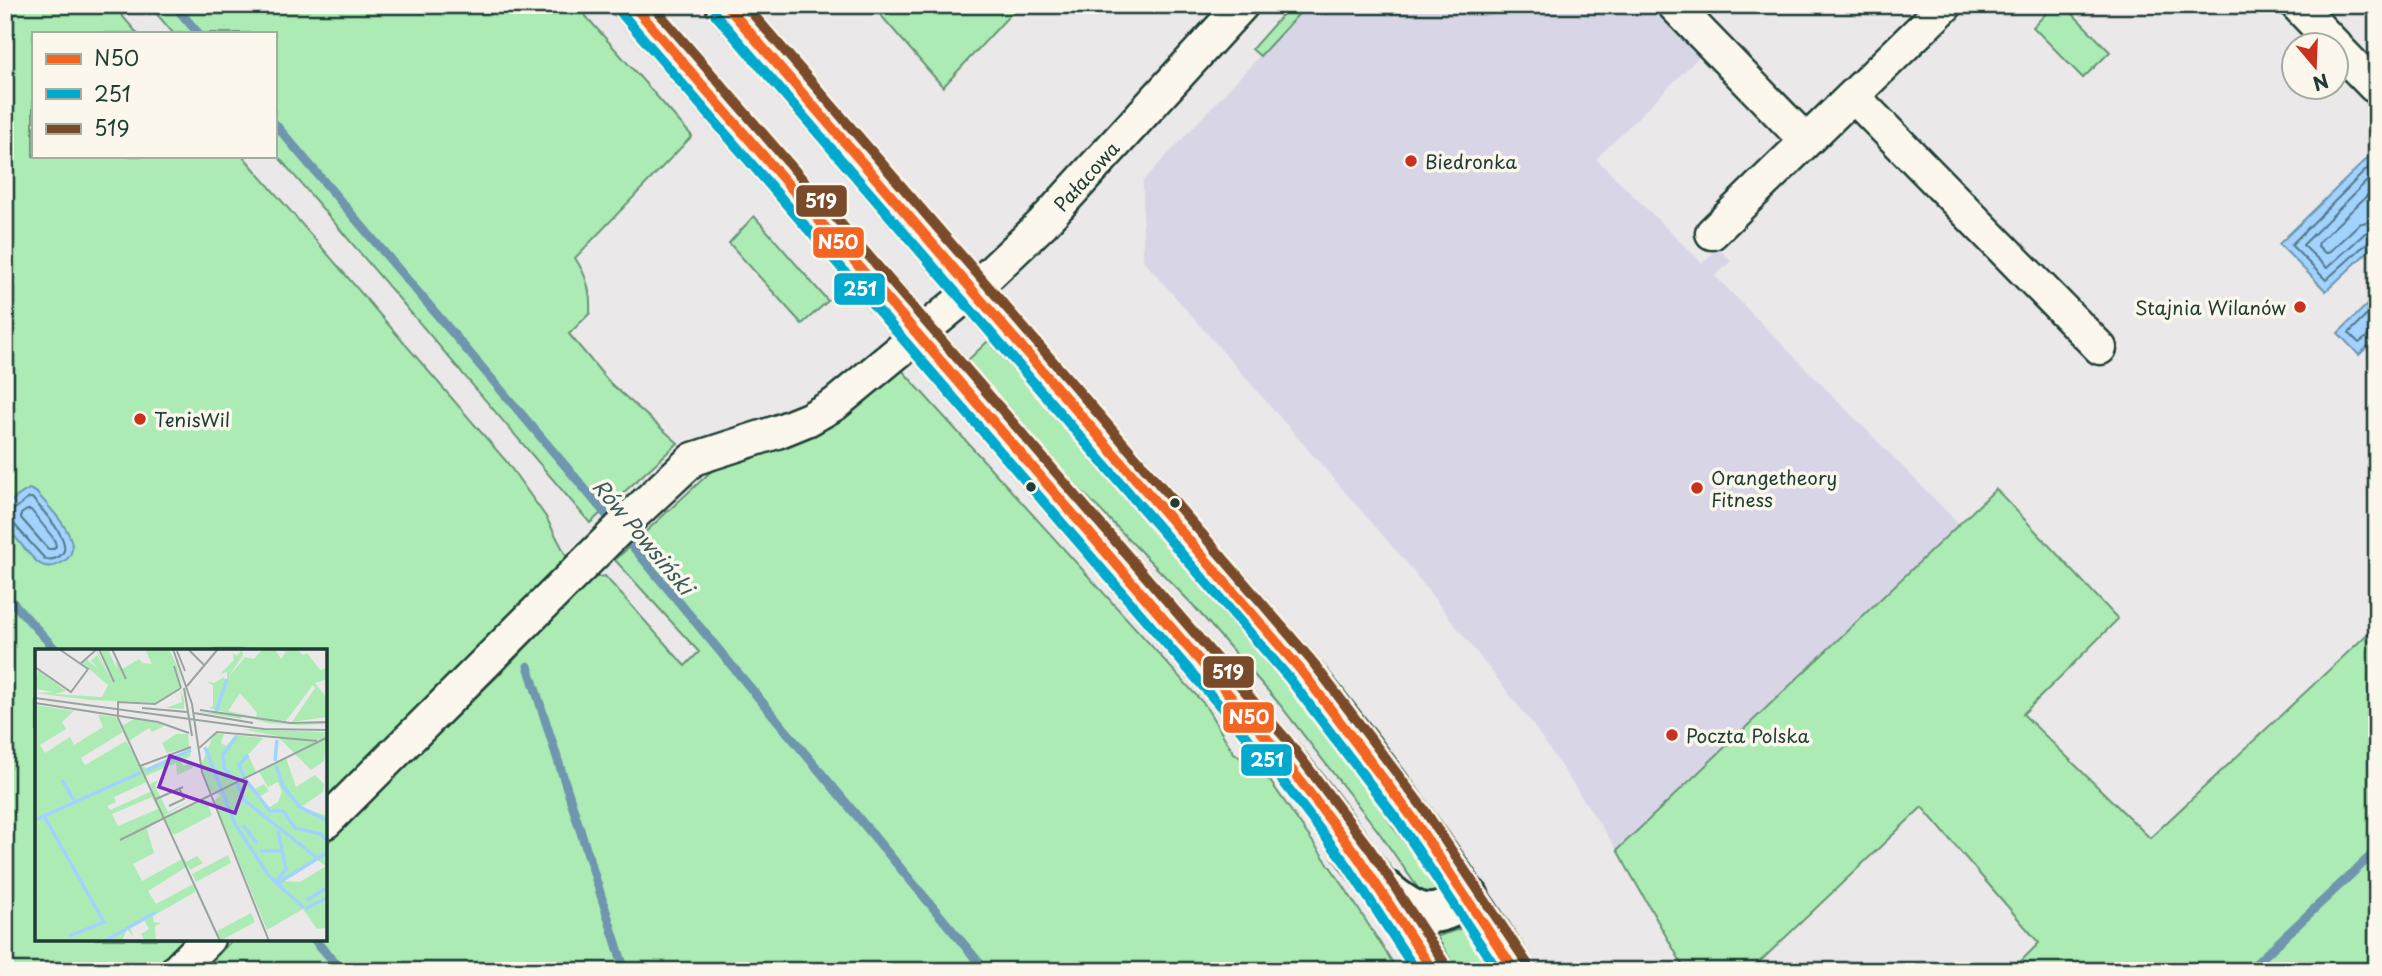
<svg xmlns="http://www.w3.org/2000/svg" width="2382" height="976" font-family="'Playpen Sans',sans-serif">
<rect width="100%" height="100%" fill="#ebe8e9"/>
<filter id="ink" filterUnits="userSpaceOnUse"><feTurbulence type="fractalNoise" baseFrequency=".0143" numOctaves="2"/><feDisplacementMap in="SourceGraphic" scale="14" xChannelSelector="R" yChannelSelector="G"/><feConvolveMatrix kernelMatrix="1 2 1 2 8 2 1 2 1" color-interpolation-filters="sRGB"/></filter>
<g filter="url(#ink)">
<path fill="#d8d6e6" d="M 1307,5 L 1655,5 L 1702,54 L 1596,159 L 1702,263 L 1718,248 L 1731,261 L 1715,276 L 1959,524 L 1617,850 L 1534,726 L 1405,561 L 1143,260 L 1143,181 Z"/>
<path fill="#acecb4" stroke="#669474" stroke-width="2" d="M 5,5 L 113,5 L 137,33 L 33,33 L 33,156 L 243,156 L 506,461 L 546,517 L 568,559 L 326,805 L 326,650 L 37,650 L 37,939 L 187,939 L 154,971 L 5,971 Z
M 149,5 L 576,5 L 692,136 L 575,258 C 587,276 591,291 590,313 L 569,334 L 610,383 L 678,443 L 590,523 L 275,153 L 275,33 L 173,33 Z
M 872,5 L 1019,5 L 943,87 Z
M 1291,5 L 1307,5 L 1260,56 L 1252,49 Z
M 2054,5 L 2064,5 L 2110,52 L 2083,78 L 2033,27 Z
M 754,216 L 828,301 L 802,324 L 729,243 Z
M 988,341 L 1169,541 L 1336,739 L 1441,890 L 1436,895 L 1429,895 L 1418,888 L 1378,831 L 1277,701 L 1192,604 L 1063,472 L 967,361 Z
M 900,368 L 1205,705 L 1233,752 L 1270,781 L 1343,885 L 1398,971 L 203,971 L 233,939 L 326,939 L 326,844 L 511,663 L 592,578 L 605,576 L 685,666 L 699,652 L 615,560 L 731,453 Z
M 1996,489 L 2118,619 L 2023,714 L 2150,838 L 2377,625 L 2377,971 L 2011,971 L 2039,943 L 1922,807 L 1750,971 L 1686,971 L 1617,850 Z
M 1471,925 L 1496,971 L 1451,971 L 1433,938 Z"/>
<path fill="#a2d2ff" stroke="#6e96ae" stroke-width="2" d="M 2377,149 L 2377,243 L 2326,291 L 2279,244 Z
M 2377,295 L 2377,337 L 2359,355 L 2338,333 Z
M 29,489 L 36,492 C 49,507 92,548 61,563 C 55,567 46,568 40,564 C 34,561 7,528 5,522 C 4,519 4,515 5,511 C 8,501 20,495 29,489 Z"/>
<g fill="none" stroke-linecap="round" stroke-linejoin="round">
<path stroke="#537985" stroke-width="2" d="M 2377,159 L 2291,245 L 2326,280 L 2369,241 L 2377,239
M 2377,171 L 2303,245 L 2327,268 L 2365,233 L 2377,230
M 2377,186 L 2319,242 L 2318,246 L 2325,253 L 2328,253 L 2359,224 L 2377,219
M 2377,305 L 2349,333 L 2359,343 L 2371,334 L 2377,333
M 27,510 L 31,510 L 54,539 L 56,546 L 54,549 L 48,549 L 21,518 L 21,514 Z
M 5,512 L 12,511 L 29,498 L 32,498 C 41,509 75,543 61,555 C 56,560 51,560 45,559 L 13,523 L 5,521"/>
<path stroke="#6e96ae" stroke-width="9" d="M 174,5 L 198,33
M 275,124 L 574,476 L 986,971
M 5,594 L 56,650
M 528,666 L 625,971
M 314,939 L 342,971
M 2248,971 L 2377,850"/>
<g stroke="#1f3d34" stroke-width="37">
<path id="minor" d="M 1674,5 L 1806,141
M 2297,5 L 2336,46
M 2336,47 L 2374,86
M 1853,96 L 2100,348
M 1712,233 L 1946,5
M 326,822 L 632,516 L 693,459 L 777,432 L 809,419 L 835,404 L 973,290 L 1042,224 L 1242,5
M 176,971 L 208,939"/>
</g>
<g stroke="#1f3d34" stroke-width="44">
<path id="secondary" d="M 633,5 L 1276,749 C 1333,820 1386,893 1433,971
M 726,5 L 1300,669 C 1379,767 1448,864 1515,971
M 1384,889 C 1417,917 1432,922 1469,897"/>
</g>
<use href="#minor" stroke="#fbf7ec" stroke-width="32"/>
<use href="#secondary" stroke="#fbf7ec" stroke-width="38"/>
<g stroke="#fbf7ec" stroke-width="16">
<path id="bus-1" d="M 633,5 L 1276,749 L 1358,857 L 1433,971
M 726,5 L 1300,669 L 1412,817 L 1515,971"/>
</g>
<g stroke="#fbf7ec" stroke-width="16">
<path id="bus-2" d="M 622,14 L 1265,758 L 1347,865 L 1416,971
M 715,14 L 1289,678 L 1401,825 L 1498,971"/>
</g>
<g stroke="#fbf7ec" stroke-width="16">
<path id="bus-3" d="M 652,5 L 1287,740 L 1370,849 L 1445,964
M 745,5 L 1311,660 L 1423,808 L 1527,963"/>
</g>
<use href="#bus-1" stroke="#f26522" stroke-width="10"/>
<use href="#bus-2" stroke="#00a9ce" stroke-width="10"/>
<use href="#bus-3" stroke="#7a4b2a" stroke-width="10"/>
</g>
</g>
<g fill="#c8321e" stroke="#fbf7ec" stroke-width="2.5">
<circle cx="1411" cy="161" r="7"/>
<circle cx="2300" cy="307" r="7"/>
<circle cx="140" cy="419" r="7"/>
<circle cx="1697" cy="488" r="7"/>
<circle cx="1672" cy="735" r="7"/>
</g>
<g fill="#1f3d34" stroke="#fbf7ec" stroke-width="2.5">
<circle cx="1031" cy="487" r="6"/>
<circle cx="1175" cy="503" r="6"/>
</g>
<g text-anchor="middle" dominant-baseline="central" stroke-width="7" stroke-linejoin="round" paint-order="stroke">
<g font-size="19" fill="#1f3d34" stroke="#fbf7ec" text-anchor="start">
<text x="1425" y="161">Biedronka</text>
<text x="2286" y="307" text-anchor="end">Stajnia Wilanów</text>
<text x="154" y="419">TenisWil</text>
<text x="1711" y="477">Orangetheory<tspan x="1711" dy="22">Fitness</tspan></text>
<text x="1686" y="735">Poczta Polska</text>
</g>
<g font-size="19" fill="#1f3d34" stroke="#fbf7ec">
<text transform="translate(1086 176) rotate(-48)">Pałacowa</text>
</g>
<g font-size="21" font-style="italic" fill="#395b5d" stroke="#fbf7ec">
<text transform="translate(644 536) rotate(50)">Rów Powsiński</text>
</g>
</g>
<g transform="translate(35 649)">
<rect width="292" height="292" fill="#ebe8e9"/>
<path d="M 66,0 L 77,0 L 74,3 L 82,20 L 81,13 L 87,20 L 104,10 L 108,14 L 117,15 L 110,0 L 134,0 L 142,17 L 146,31 L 149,47 L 149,59 L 148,60 L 131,59 L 147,53 L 145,41 L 149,51 L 147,35 L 138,14 L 146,39 L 121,54 L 55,51 L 0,44 L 19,43 L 0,40 L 3,21 L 31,42 L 20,45 L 67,48 L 73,36 L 47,14 L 53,9 L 53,12 L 64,20 L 56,12 L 62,6 L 74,27 L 61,2 L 62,1 L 78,34 ZM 207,0 L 208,6 L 193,29 L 210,8 L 219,10 L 228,0 L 240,0 L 246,10 L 251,3 L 243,0 L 262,0 L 268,6 L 272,4 L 285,21 L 292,19 L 292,30 L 280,34 L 292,49 L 292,68 L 257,73 L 280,39 L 278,36 L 251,72 L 243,71 L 261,75 L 292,72 L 292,75 L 264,76 L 233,74 L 204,66 L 203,66 L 206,68 L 207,70 L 163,63 L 196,65 L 174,59 L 178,57 L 178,37 L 172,32 L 179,34 L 189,28 L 192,39 L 192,23 L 185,25 L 199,11 L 198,4 L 202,7 ZM 205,44 L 222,64 L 221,68 L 193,62 ZM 0,56 L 39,62 L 27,73 L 31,80 L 5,96 L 10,104 L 35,88 L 39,96 L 68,78 L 63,66 L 81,68 L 88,83 L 46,109 L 50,116 L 91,92 L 106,117 L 112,119 L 155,100 L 156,107 L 146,112 L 148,117 L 157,113 L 158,119 L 142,126 L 141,114 L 111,127 L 112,133 L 79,148 L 81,153 L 72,157 L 75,161 L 117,142 L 115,135 L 123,131 L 120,137 L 133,163 L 161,148 L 129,167 L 171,151 L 177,166 L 139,186 L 127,170 L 112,180 L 119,204 L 98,215 L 107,232 L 149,209 L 151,213 L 162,207 L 168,214 L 155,221 L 153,217 L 113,242 L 121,255 L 160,234 L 160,243 L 118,267 L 119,273 L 126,274 L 120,277 L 121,292 L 110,292 L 106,285 L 114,280 L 109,271 L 95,279 L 99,288 L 92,280 L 87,292 L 0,292 ZM 117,148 L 123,160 L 83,177 L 77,165 ZM 99,70 L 124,74 L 129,77 L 117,83 L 114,79 L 94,92 L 87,77 ZM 207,80 L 292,83 L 289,112 L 276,121 L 242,87 ZM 141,85 L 153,85 L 154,98 L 132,104 L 127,94 ZM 179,85 L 189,85 L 186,94 L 191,97 L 200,86 L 228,89 L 213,106 L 221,122 L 210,129 L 218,141 L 229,135 L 234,142 L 224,148 L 233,159 L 243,153 L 247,143 L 243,133 L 233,138 L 224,123 L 251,109 L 261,138 L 280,126 L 289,135 L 288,143 L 266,158 L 292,167 L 290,279 L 282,280 L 268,260 L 232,281 L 179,152 L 185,146 L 175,142 L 166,116 ZM 282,211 L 291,217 L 265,233 L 249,232 ZM 193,206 L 196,214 L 161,233 L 157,225 ZM 216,264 L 220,273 L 185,292 L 182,282 Z" fill="#acecb4" fill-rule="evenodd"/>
<path fill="none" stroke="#a2d2ff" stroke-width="3.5" d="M 181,63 L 192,30M 170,98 L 200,175 L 234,227 L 269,259M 240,112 L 242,91M 241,116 L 248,137 L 265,158 L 293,172M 110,122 L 156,101M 209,128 L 204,116 L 213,106M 210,130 L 235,162 L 248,162 L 260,179 L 286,185 L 293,194M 27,131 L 39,151M 200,131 L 189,119 L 188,106 L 202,87M 202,134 L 209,151 L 281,208M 9,167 L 69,273 L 34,287M 0,171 L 107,123M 208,176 L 222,194M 225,202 L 247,202M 242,232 L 251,220 L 243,182M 243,234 L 293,203M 272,251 L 293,238M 270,260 L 293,248M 70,292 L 121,263"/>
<path fill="none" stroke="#99a4a1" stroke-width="2" d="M 64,0 L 79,33M 77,0 L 91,30M 138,0 L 157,55 L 167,123 L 234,292M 154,1 L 169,16M 142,2 L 150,22M 45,15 L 62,0M 139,17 L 146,39M 0,18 L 36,43 L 53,20 L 24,0M 152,37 L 183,0M 146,39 L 120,55 L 83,53 L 83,69 L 185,292M 149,39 L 157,87M 0,49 L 229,80 L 293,81M 0,54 L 123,73 L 154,84M 107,59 L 152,63M 165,61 L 256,74 L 293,73M 159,64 L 218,74M 163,100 L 182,83 L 282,92M 105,117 L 156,98M 121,150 L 148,138M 134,157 L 149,150 L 144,139M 85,191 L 293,88"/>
<path fill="#7b2cbf" fill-opacity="0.15" stroke="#7b2cbf" stroke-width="3.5" d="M 135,107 L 211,133 L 200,164 L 124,138 Z"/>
<rect width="292" height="292" fill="none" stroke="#1f3d34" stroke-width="3.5"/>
</g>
<g stroke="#fbf7ec" stroke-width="2.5">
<rect x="795" y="184" width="53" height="34" rx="7" fill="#7a4b2a"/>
<rect x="812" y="226" width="53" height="33" rx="7" fill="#f26522"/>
<rect x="833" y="272" width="53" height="34" rx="7" fill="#00a9ce"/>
<rect x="1202" y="655" width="53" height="34" rx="7" fill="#7a4b2a"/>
<rect x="1222" y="701" width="53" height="33" rx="7" fill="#f26522"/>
<rect x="1240" y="743" width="53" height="34" rx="7" fill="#00a9ce"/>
</g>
<g font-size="19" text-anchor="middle" font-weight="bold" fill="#fff">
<text x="821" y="208">519</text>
<text x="838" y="249">N50</text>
<text x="860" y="296">251</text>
<text x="1228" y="679">519</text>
<text x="1249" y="724">N50</text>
<text x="1267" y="767">251</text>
</g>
<rect width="2382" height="976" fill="none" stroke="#fbf7ec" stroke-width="28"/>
<rect x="14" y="14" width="2354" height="948" fill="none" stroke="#1f3d34" stroke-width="2.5" filter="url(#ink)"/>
<rect x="32" y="32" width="245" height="126" fill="#fbf7ec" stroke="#a3ada2" stroke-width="2"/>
<rect x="46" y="54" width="35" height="10" fill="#f26522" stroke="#a3ada2" stroke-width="2"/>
<text x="94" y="66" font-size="21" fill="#1f3d34">N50</text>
<rect x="46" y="89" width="35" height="10" fill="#00a9ce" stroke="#a3ada2" stroke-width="2"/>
<text x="94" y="102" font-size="21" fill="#1f3d34">251</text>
<rect x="46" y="124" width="35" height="10" fill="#7a4b2a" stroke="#a3ada2" stroke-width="2"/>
<text x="94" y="136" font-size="21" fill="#1f3d34">519</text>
<g transform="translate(2315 66) rotate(161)"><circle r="33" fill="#fbf7ec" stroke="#a3ada2" stroke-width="2"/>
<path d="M0-5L12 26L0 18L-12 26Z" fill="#c8321e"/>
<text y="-10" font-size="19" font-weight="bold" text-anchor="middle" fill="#1f3d34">N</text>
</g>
</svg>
